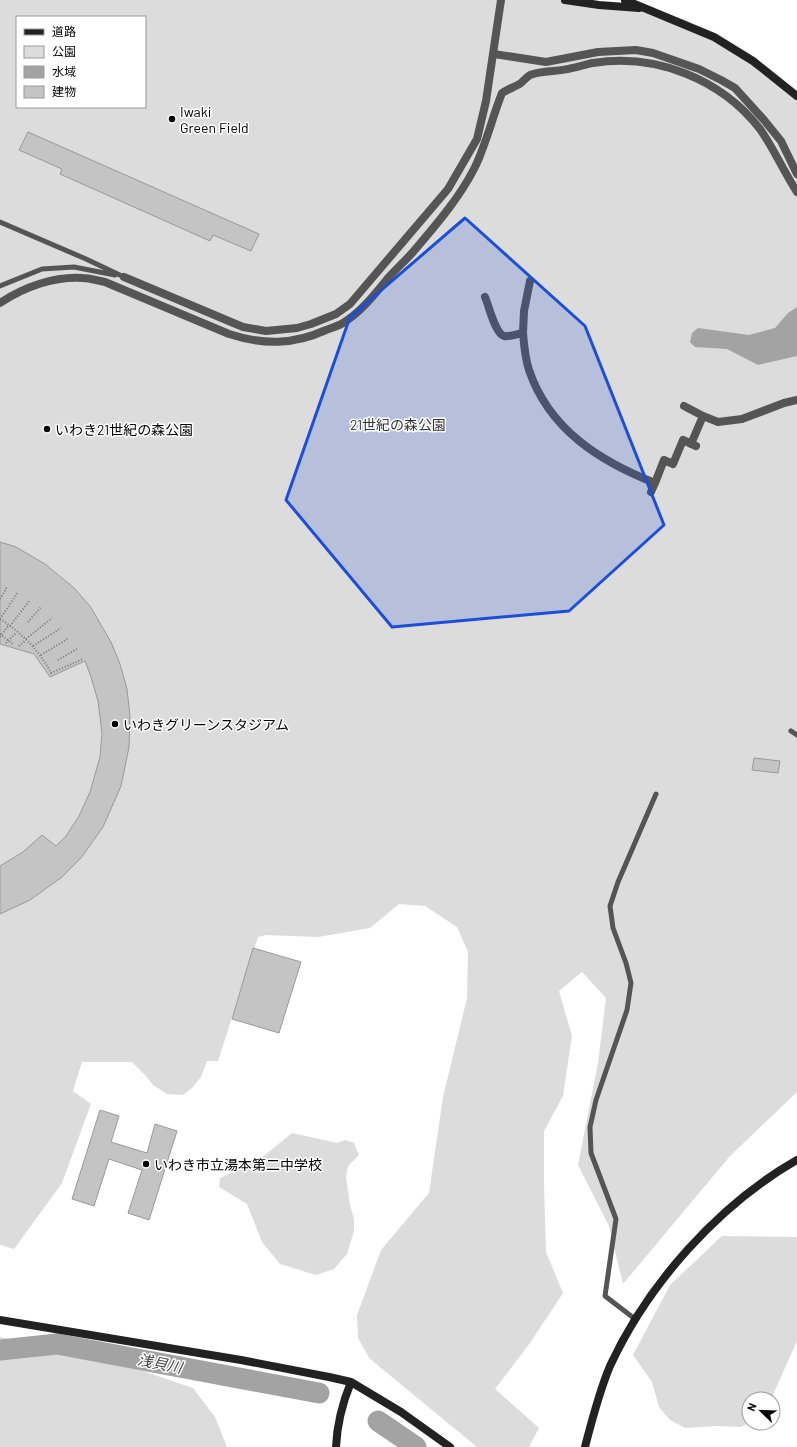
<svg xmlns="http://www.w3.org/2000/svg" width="797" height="1447" font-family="Barlow,'Noto Sans JP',sans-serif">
<rect width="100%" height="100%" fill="#fff"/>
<path fill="#dcdcdc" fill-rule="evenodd" d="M 0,0 L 565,0 L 645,8 L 714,37 L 797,96 L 797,1092 L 730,1156 L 623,1284 L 609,1226 L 578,1165 L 598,1063 L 606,998 L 582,972 L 559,991 L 572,1036 L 563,1096 L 544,1131 L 544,1183 L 546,1252 L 563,1293 L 530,1343 L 495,1389 L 539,1428 L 529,1447 L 477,1447 L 370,1359 L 358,1338 L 357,1315 L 381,1250 L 429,1193 L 443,1097 L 467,998 L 468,952 L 457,927 L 425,906 L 399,904 L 370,928 L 318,937 L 266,935 L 258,937 L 218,1061 L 207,1061 L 201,1077 L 192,1088 L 183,1095 L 167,1094 L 153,1085 L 145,1075 L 132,1062 L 82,1062 L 73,1091 L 91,1104 L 62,1183 L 14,1249 L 0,1245 ZM 17,17 L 145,17 L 145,107 L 17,107 Z
M 292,1133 L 337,1143 L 345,1140 L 354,1143 L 359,1155 L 348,1166 L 346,1177 L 350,1205 L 354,1219 L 354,1231 L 347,1254 L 334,1269 L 316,1275 L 280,1264 L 262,1242 L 247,1204 L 219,1187 L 220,1178 L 259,1160 Z
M 722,1236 L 797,1237 L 797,1341 L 771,1399 L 749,1399 L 749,1423 L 741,1427 L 718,1426 L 685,1428 L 670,1420 L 659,1407 L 652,1382 L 633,1355 L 670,1285 Z
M 0,1337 L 143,1371 L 193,1388 L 215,1417 L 227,1447 L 0,1447 Z"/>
<path fill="#a3a3a3" d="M 797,307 L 797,356 L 758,365 L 727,349 L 695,347 L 690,342 L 692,333 L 698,328 L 749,335 L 775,328 L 788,313 Z"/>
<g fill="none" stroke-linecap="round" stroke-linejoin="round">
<path stroke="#a3a3a3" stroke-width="21" d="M 0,1350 L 57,1344 L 319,1393
M 378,1421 L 416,1447"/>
</g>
<path fill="#c4c4c4" stroke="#999" d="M 28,132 L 259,234 L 251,251 L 213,235 L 210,241 L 60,174 L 62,169 L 19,150 Z
M 0,542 L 16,547 L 45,564 L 74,588 L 90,606 L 111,642 L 120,664 L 127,689 L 130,716 L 129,747 L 121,786 L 103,827 L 81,858 L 62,877 L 30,900 L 0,914 L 0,866 L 23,852 L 42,835 L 56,846 L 66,836 L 79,816 L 90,792 L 100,757 L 102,733 L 98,701 L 91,677 L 85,661 L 50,677 L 34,654 L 0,644 Z
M 754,758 L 780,761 L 778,773 L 752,770 Z
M 253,948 L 301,962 L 279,1033 L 232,1019 Z
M 100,1110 L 119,1116 L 111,1142 L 147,1153 L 155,1124 L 177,1131 L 149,1220 L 128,1213 L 142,1170 L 109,1159 L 94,1206 L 72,1199 Z"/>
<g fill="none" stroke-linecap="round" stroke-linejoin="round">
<path stroke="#777" stroke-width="2" stroke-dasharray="1 2" stroke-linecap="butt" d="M 0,599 L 7,587
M 0,619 C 22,633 39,650 51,673 L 83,659
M 0,619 L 18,592
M 28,622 L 41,607
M 10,626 L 30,600
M 0,634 L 14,645
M 0,637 L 8,626
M 26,639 L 52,618
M 6,643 L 16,633
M 19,646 L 25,641
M 33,646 L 61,628
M 41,655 L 69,638
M 58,660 L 77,649"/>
<path stroke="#555" stroke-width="5" d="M 0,222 L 86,259 L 124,277
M 0,286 L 42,269 L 74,267 L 115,275
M 791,731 L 797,735
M 635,1319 L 605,1296 L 616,1219 L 591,1153 L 590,1127 L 596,1100 L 627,1010 L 631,983 L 626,963 L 613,928 L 610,906 L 618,882 L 656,794"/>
<path stroke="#555" stroke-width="8" d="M 494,54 L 546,62 L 598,52 L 636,50 L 653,53 L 699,69 L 721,80 L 735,88 L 764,120 L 781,141 L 797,174
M 124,277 L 243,327 L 266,331 L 297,328 L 311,324 L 336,314 L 350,304 L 448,189 L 477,139 L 486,101 L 501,0
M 485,297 C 489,306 495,333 504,336 C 509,337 517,334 523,333 L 524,311 L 530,281
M 0,303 C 24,287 54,276 83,278 C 90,278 98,281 105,282 L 229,334 C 263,345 293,345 326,330 C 332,328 338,326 343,323 C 361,312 375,294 388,278 C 396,269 405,261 413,252 C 435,226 458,200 474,169 C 486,145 492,118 502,93 C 508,89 515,87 521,83 C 524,80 527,77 530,75 C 543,70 559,72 572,68 C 579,67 586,64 593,63 C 656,53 721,79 760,129 C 774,149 784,172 797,192
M 523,333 C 524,346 525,358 529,370 C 549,429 599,461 655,483 L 651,492
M 684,406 L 703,416 L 691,444
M 703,416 L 718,422 L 742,419 L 784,403 L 797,400
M 655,483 L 664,460 L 673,464 L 683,440 L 696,446"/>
<path stroke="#222" stroke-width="8" d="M 565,0 L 599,5 L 639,8
M 625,0 L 714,37 L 753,61 L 797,96
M 0,1320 L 241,1360 L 329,1377 L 351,1382 L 401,1412 L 450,1447
M 336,1447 C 337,1424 342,1404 351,1382
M 585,1447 C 592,1420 599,1392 610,1366 C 648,1284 718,1205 797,1160"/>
</g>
<path fill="#1d4ed8" fill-opacity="0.2" stroke="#1d4ed8" stroke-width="3" stroke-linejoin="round" d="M 465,218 L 585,326 L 664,525 L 569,611 L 392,627 L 286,500 L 350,317 Z"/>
<g fill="#000" stroke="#fff" stroke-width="1.5">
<circle cx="172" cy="119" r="4"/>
<circle cx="47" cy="429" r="4"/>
<circle cx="115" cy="724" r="4"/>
<circle cx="146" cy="1164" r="4"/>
</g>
<g text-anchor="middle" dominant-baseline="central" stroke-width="3" stroke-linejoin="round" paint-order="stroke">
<g font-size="14" fill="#000" stroke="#fff" text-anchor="start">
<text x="180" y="111">Iwaki<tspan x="180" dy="16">Green Field</tspan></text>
<text x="55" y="429">いわき21世紀の森公園</text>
<text x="123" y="724">いわきグリーンスタジアム</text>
<text x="154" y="1164">いわき市立湯本第二中学校</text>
</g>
<g font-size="14" fill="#333" stroke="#fff">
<text x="398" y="424">21世紀の森公園</text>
</g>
<g font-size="15" font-style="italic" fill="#444" stroke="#fff">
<text transform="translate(160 1363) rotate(11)">浅貝川</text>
</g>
</g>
<rect x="16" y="16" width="130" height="92" fill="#ffffff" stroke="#999999"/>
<rect x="24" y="29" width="20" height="6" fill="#222222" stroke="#999999"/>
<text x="52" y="36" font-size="12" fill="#000000">道路</text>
<rect x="24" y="46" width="20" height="12" fill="#dcdcdc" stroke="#999999"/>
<text x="52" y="56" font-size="12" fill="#000000">公園</text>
<rect x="24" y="66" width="20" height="12" fill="#a3a3a3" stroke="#999999"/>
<text x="52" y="76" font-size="12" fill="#000000">水域</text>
<rect x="24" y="86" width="20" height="12" fill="#c4c4c4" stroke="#999999"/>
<text x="52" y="96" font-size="12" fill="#000000">建物</text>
<g transform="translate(761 1411) rotate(293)"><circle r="19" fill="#ffffff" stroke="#999999"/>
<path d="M0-3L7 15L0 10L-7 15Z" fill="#000000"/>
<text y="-6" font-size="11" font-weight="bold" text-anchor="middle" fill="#000000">N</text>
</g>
</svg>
